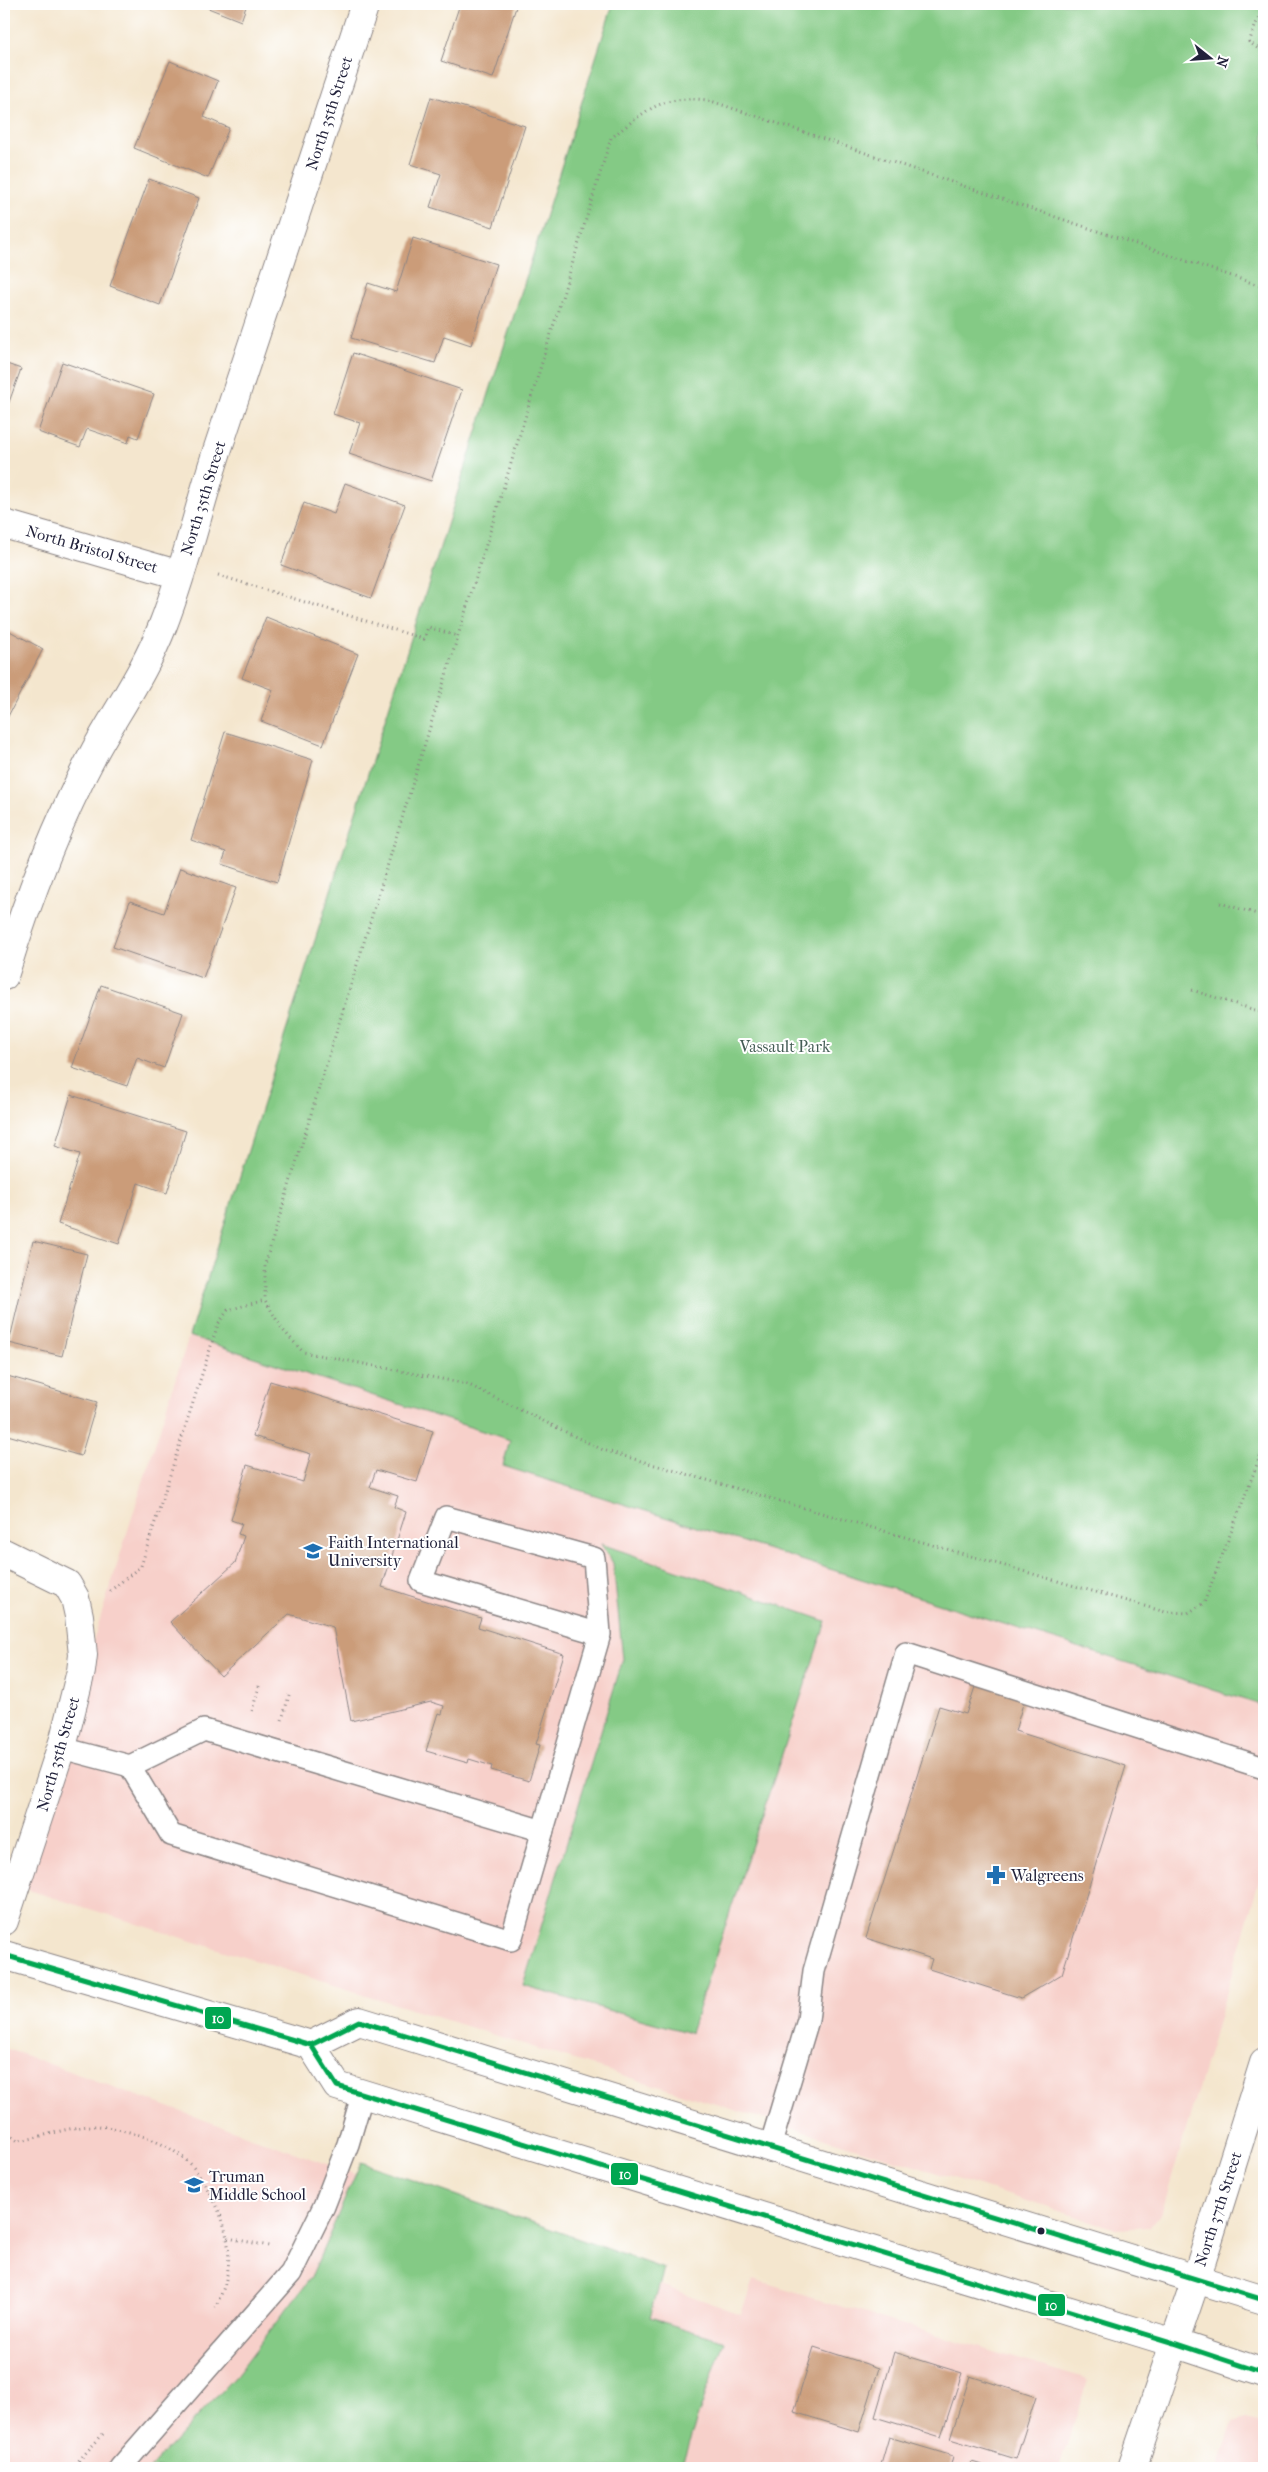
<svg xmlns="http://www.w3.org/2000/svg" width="1268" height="2472" font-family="'IM FELL French Canon',serif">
<rect width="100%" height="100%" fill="#fff"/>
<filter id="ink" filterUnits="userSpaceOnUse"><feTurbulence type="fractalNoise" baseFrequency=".02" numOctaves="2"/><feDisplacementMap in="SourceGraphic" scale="10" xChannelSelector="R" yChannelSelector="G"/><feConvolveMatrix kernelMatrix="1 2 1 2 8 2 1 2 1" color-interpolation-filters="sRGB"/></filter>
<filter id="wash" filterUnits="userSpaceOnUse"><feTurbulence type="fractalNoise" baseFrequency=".0096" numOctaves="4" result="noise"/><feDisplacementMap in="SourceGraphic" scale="20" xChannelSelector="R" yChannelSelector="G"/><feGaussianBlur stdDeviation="1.12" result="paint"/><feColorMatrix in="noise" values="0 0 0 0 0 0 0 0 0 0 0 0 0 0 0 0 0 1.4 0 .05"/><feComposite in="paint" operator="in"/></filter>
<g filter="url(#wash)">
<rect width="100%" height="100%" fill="#f4e6ce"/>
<path fill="#f7d0ca" d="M 189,1336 L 511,1440 L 503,1466 L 1264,1706 L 1264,1864 L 1161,2215 L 1148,2227 L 1117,2229 L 16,1886 Z
M 8,2049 L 741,2314 L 753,2280 L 1088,2380 L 1059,2468 L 4,2468 L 4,2056 Z
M 1247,2418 L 1264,2423 L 1264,2468 L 1218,2468 L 1233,2422 Z"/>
<path fill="#84ca85" stroke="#537660" d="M 613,4 L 1264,4 L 1264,1706 L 503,1466 L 510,1440 L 189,1336 Z
M 601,1544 L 826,1621 L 690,2033 L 523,1986 L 623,1659 L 613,1563 Z
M 361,2162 L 664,2269 L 650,2318 L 724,2341 L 680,2468 L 150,2468 L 237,2374 L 311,2277 Z"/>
<g id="blocks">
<path fill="#cb9c79" d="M 198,4 L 247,4 L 241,21 Z
M 460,4 L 517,4 L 493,78 L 441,61 Z
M 170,61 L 218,81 L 204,117 L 229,128 L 208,178 L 134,148 Z
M 431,97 L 525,126 L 493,227 L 430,207 L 441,174 L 410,164 Z
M 149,179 L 199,198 L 160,305 L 110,286 Z
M 413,238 L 496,264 L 471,345 L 444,336 L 435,363 L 351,338 L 368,283 L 396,292 Z
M 353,353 L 462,390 L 431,481 L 349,454 L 360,423 L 333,414 Z
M 62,362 L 154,394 L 138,438 L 130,435 L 128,443 L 87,429 L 80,447 L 38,432 Z
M 4,363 L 21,369 L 4,416 Z
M 345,483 L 405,505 L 371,598 L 281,565 L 304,503 L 334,514 Z
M 266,617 L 358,654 L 323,745 L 261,721 L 273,690 L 242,678 Z
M 4,628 L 43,649 L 4,724 Z
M 225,732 L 313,760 L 277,882 L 222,864 L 226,852 L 191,840 Z
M 180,868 L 236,888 L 203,978 L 113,947 L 130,901 L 164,913 Z
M 101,985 L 183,1013 L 164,1068 L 137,1058 L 127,1086 L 72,1068 Z
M 71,1095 L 186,1131 L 167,1193 L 138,1183 L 119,1244 L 58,1224 L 80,1154 L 55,1146 Z
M 33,1241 L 87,1254 L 62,1356 L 9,1343 Z
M 4,1375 L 97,1402 L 81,1456 L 4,1434 Z
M 270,1381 L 433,1431 L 417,1482 L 376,1470 L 370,1487 L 398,1496 L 394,1507 L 406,1512 L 382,1587 L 481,1618 L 478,1627 L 564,1654 L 536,1744 L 540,1745 L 529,1781 L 491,1770 L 492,1766 L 469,1759 L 468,1763 L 426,1751 L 438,1713 L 442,1714 L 444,1706 L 431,1702 L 351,1721 L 333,1627 L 289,1614 L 221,1676 L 170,1622 L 235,1563 L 244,1536 L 238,1534 L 242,1524 L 231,1520 L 247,1465 L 303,1482 L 311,1454 L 253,1436 Z
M 977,1681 L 1025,1697 L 1015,1731 L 1126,1766 L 1062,1974 L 1021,1998 L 929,1969 L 932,1959 L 866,1938 L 939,1706 L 966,1714 Z
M 814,2347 L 879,2368 L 859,2432 L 794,2412 Z
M 894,2352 L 962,2373 L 941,2437 L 875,2417 Z
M 970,2376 L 1036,2397 L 1016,2459 L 950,2439 Z
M 889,2437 L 953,2456 L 950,2468 L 880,2468 Z
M 972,2462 L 992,2468 L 970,2468 Z"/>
</g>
</g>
<g filter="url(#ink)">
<use href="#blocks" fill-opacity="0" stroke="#8b8484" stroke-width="1"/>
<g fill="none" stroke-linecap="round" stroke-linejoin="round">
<g stroke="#8b8484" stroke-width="24">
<path id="lane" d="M 62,1748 L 130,1766 L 171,1835 L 511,1940 L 600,1634 L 594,1558 L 446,1517 L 421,1581 L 600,1634
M 130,1766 L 204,1730 L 543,1831
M 770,2147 L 808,2020 L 814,1971 L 906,1653 L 1264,1768
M 120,2468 L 291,2273 L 324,2206 L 348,2144 L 363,2093"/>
</g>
<g stroke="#8b8484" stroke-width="30">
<path id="street" d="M 4,524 L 180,575
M 4,976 C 28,897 57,822 96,749 C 119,708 146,669 163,625 C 186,566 199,505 219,445 C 267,298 317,151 365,4
M 4,1553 L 67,1584 L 75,1598 L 79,1616 L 83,1655 L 81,1671 L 64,1739 L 4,1921"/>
</g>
<g stroke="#8b8484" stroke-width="30">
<path id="secondary" d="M 1132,2468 L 1196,2279 L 1264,2063"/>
</g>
<g stroke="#8b8484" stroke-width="30">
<path id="primary" d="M 4,1955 L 311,2045 L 337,2086 L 1174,2343 L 1264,2373
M 311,2045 L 359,2021 L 1264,2300"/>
</g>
<path stroke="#8b8484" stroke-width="3" stroke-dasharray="1 4" stroke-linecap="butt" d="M 1264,4 L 1249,42 L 1264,53
M 1264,287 L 708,100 C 660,95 647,110 611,138 L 265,1264 L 265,1300 L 282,1329 L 303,1352 L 467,1384 L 603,1450 L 1165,1612 L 1188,1613 L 1204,1603 L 1264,1446
M 218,575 L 424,639 L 428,627 L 457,636
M 1220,903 L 1264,916
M 1192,990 L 1264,1013
M 110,1591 L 141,1566 L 218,1324 L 228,1310 L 265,1300
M 252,1711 L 260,1683
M 282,1720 L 290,1692
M 4,2131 L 18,2141 C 47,2137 77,2122 107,2127 C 135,2132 166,2142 187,2161 C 193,2165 197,2173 201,2179 C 228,2218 240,2263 215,2307
M 228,2238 L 269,2246
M 72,2468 L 104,2433"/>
<use href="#lane" stroke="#fff" stroke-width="21"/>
<use href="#street" stroke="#fff" stroke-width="28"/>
<use href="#secondary" stroke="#fff" stroke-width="28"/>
<use href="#primary" stroke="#fff" stroke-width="28"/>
<g stroke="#fff" stroke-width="9">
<path id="bus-1" d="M 4,1955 L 311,2045 L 337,2086 L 1174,2343 L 1264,2373
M 270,2033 L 311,2045 L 359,2021 L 1264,2300"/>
</g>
<use href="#bus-1" stroke="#00a651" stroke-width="5"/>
</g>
</g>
<defs>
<g id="university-bare" transform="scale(1.5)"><path d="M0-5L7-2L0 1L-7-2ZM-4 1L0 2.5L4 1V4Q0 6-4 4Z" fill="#1f6fb2" stroke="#fff" stroke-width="2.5" paint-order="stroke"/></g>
<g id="pharmacy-bare" transform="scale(1.5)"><path d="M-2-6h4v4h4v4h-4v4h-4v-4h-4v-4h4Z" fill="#1f6fb2" stroke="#fff" stroke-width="2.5" paint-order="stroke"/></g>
<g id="school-bare" transform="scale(1.5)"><path d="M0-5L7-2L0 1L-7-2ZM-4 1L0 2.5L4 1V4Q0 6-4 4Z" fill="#1f6fb2" stroke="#fff" stroke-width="2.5" paint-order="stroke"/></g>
</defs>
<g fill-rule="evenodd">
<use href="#university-bare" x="313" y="1551"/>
<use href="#pharmacy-bare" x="996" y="1875"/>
<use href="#school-bare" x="194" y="2185"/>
</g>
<circle fill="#22223b" stroke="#fff" stroke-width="2" cx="1041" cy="2231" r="4.5"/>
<g text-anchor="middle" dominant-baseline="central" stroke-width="4" stroke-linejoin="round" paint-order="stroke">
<g font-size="16" fill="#22223b" stroke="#fff">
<text transform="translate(329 113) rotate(-72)">North 35th Street</text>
<text transform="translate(203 498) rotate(-73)">North 35th Street</text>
<text transform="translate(92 549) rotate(16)">North Bristol Street</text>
<text transform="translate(58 1754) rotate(-74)">North 35th Street</text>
<text transform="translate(1218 2209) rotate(-72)">North 37th Street</text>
</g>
<g font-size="16" fill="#445d55" stroke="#fff">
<text x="785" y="1046">Vassault Park</text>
</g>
<g font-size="16" fill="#22223b" stroke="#fff" text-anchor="start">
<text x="328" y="1542">Faith International<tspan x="328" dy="18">University</tspan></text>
<text x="1011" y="1875">Walgreens</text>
<text x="209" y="2176">Truman<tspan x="209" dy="18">Middle School</tspan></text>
</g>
</g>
<g stroke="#fff" stroke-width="2">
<rect x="204" y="2006" width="28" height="24" rx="5" fill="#00a651"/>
<rect x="610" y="2162" width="29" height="24" rx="5" fill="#00a651"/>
<rect x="1037" y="2293" width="29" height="24" rx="5" fill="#00a651"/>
</g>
<g font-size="14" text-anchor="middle" font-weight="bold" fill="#fff">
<text x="218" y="2023">10</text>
<text x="625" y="2179">10</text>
<text x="1051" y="2310">10</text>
</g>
<rect width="1268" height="2472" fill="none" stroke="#fff" stroke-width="20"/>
<g transform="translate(1210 58) rotate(107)" stroke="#ffffff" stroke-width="4" paint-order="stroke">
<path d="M0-4L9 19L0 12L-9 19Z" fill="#22223b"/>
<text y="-8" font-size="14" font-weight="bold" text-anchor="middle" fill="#22223b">N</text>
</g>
</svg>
